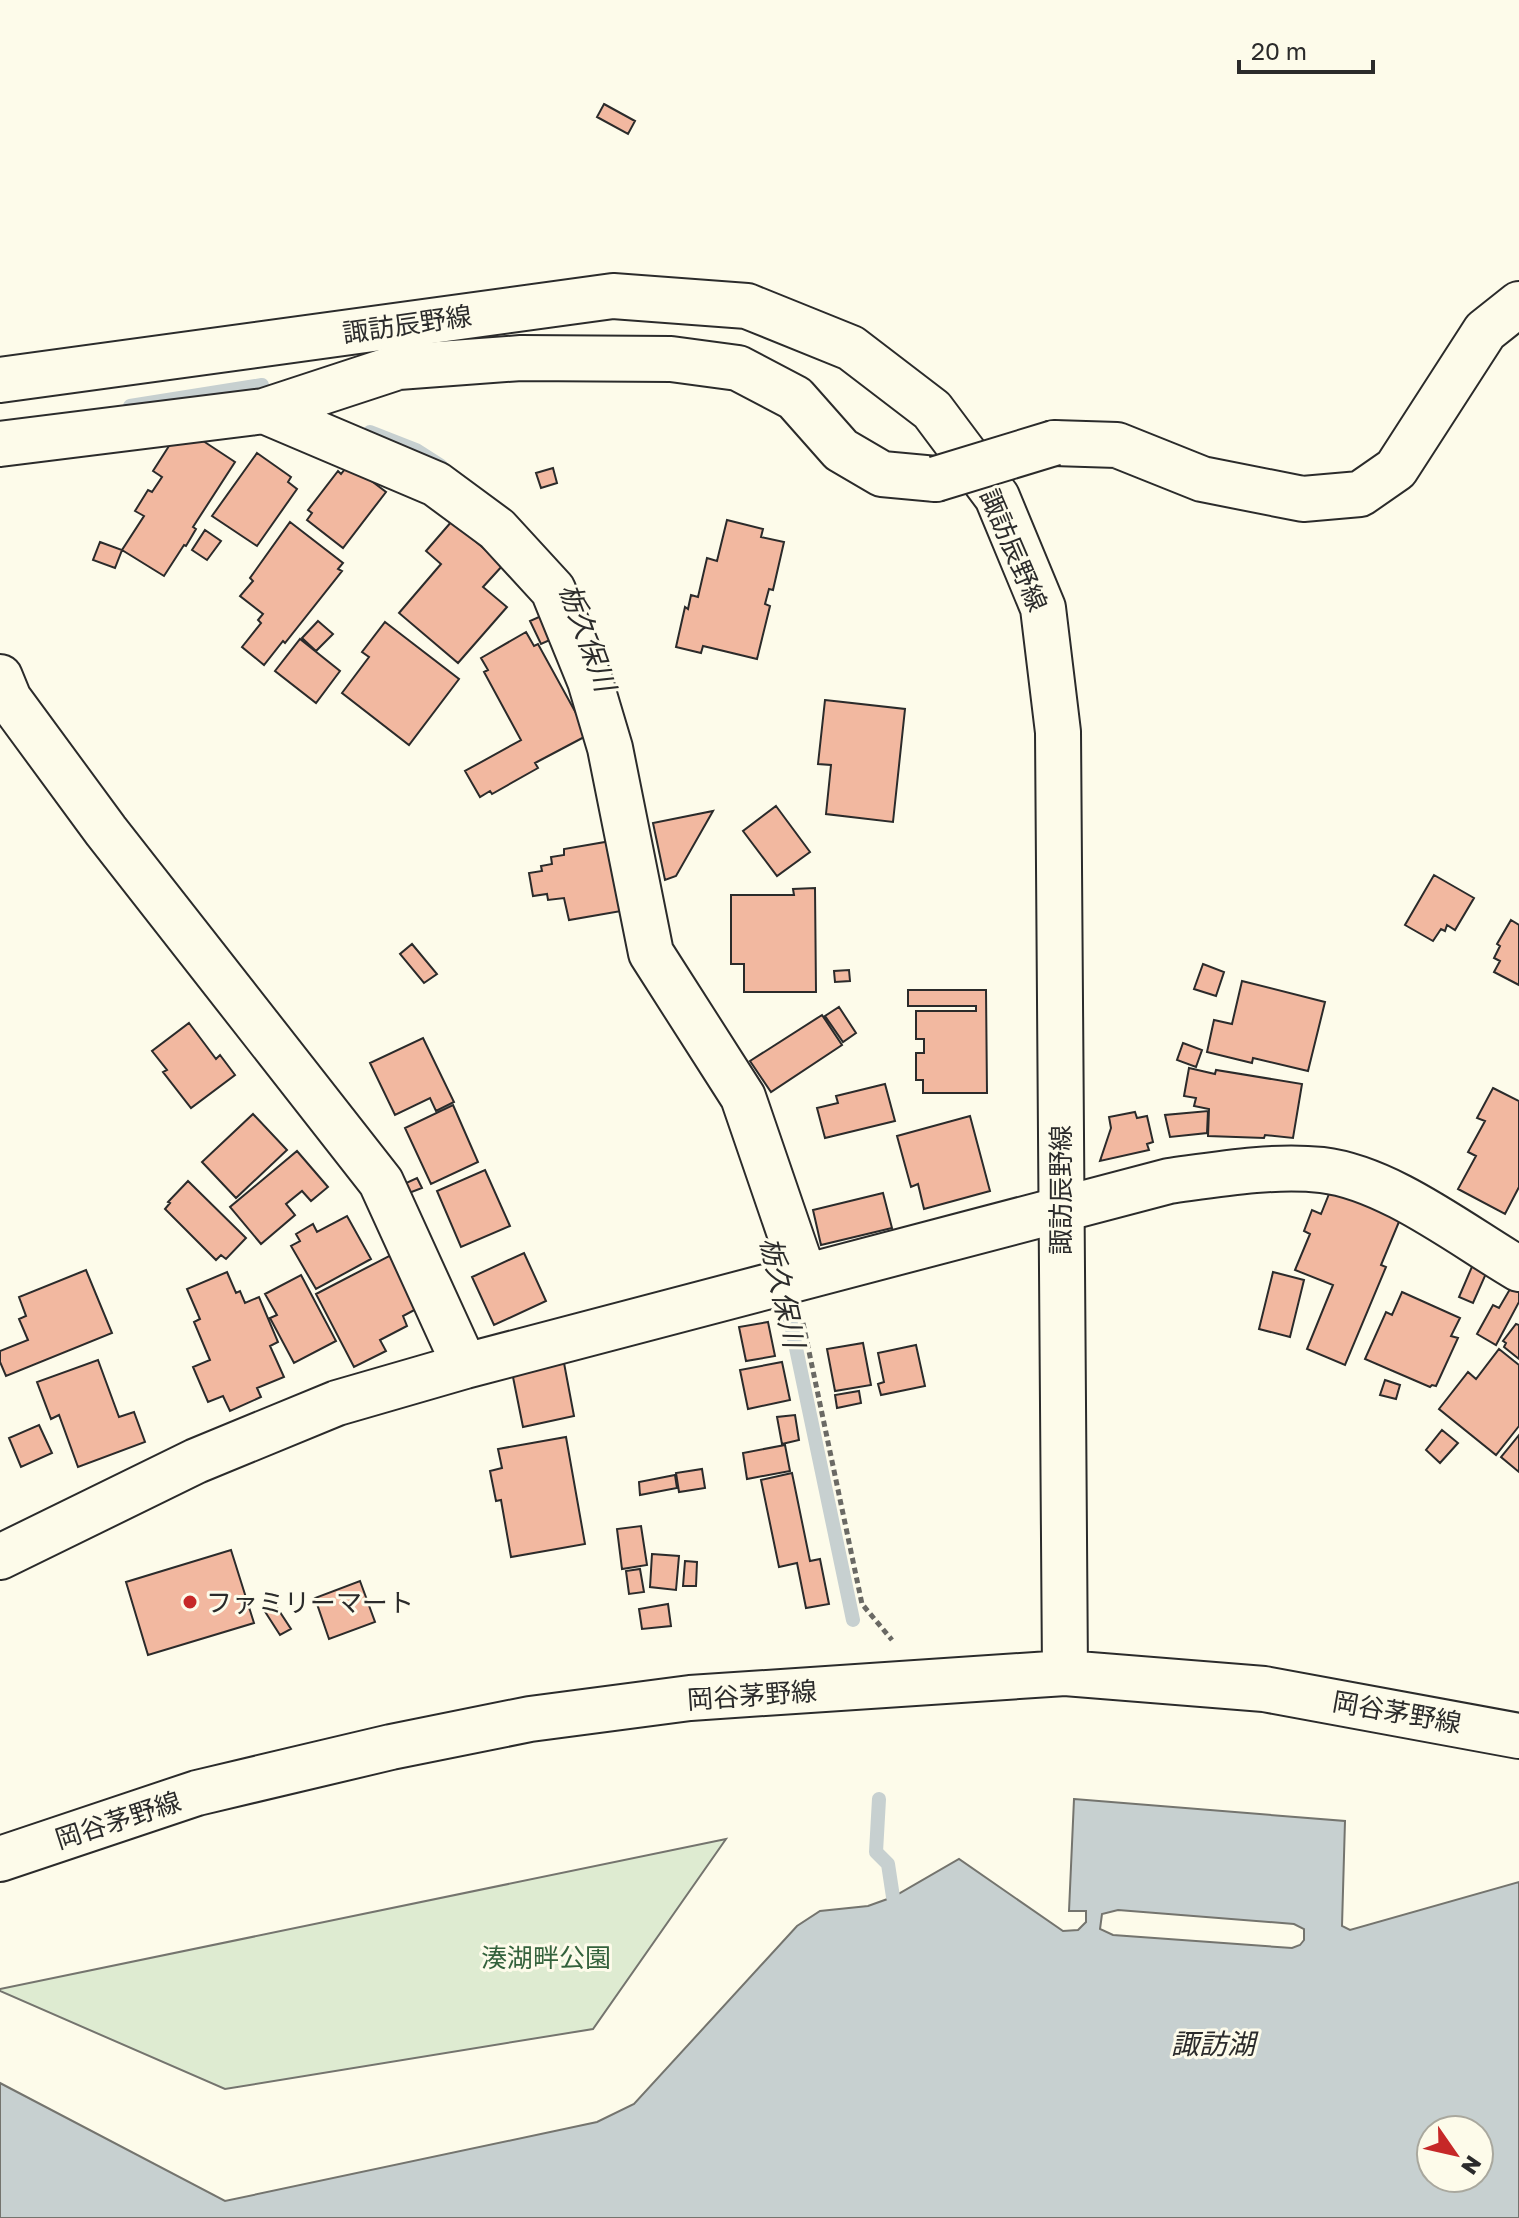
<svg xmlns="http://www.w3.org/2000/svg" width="1519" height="2218" font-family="'Golos Text','Noto Sans JP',sans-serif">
<rect width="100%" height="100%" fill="#fdfbea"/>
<path fill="#deebd1" stroke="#74746e" stroke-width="2" d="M 726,1839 L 593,2029 L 225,2089 L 0,1991 L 0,1989 Z"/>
<path fill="#c7d0d0" stroke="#74746e" stroke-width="2" fill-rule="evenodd" d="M 1074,1799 L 1345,1821 L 1342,1926 L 1350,1930 L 1519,1882 L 1519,2218 L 0,2218 L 0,2083 L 225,2201 L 597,2122 L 634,2104 L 797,1926 L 820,1911 L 868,1906 L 893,1897 L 959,1859 L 1063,1931 L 1078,1930 L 1086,1922 L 1086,1911 L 1069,1911 ZM 1431,2130 L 1479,2130 L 1479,2178 L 1431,2178 Z"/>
<path fill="#fdfbea" stroke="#74746e" stroke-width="2" d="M 1118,1910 L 1294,1924 L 1304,1929 L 1304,1940 L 1300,1945 L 1292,1948 L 1113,1935 L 1100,1929 L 1102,1914 Z"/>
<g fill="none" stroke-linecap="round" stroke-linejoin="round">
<path stroke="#c7d0d0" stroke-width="14" d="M 130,406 L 262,385
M 370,432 L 416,450 L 441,466
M 783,1286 L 853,1620
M 879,1799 L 876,1852 L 888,1864 L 893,1897"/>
</g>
<path fill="#f2b8a0" stroke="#2b2b2b" stroke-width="2" d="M 604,104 L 635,121 L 628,134 L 597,117 Z
M 188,431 L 235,462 L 193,527 L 196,529 L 186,546 L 184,545 L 164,576 L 122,550 L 144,516 L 135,511 L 148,490 L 152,492 L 162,477 L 153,471 L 176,435 Z
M 257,453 L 291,477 L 288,482 L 297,489 L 257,546 L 212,516 Z
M 349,464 L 386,492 L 343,548 L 307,520 L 312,513 L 308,510 L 338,471 L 341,474 Z
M 553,468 L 557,483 L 541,488 L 536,473 Z
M 727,520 L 763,529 L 761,537 L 784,542 L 773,590 L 769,589 L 765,604 L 770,606 L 757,659 L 703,646 L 701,653 L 676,647 L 685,607 L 688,609 L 691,595 L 698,597 L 707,558 L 717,561 Z
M 452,521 L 503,565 L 483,587 L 507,607 L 458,663 L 399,613 L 441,564 L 426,551 Z
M 290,522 L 343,563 L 338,569 L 342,571 L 285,643 L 283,641 L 264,665 L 242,647 L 261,623 L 258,620 L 263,614 L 240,596 L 253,581 L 250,578 Z
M 205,530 L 221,541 L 207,560 L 192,550 Z
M 100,542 L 122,550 L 115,568 L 93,560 Z
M 550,612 L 561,635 L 541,644 L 530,621 Z
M 318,621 L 333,634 L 316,651 L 302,638 Z
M 385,622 L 459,679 L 409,745 L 342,693 L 369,657 L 362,652 Z
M 526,632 L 534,646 L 538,644 L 588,735 L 535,763 L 538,768 L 492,794 L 490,791 L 480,797 L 465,771 L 521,740 L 484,672 L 488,670 L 481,658 Z
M 300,639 L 340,671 L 316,703 L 275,671 Z
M 825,700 L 905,709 L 893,822 L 826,814 L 831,765 L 818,764 Z
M 776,806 L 810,852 L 777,876 L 743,831 Z
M 713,811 L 676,876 L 665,880 L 653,823 Z
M 611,841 L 627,910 L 569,920 L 564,898 L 548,900 L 547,894 L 533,896 L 529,873 L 542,871 L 541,866 L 552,864 L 551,857 L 564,855 L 564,849 Z
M 1434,875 L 1474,898 L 1455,930 L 1447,925 L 1445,931 L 1441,929 L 1433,941 L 1405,925 Z
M 815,888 L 816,992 L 744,992 L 744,964 L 731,964 L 731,895 L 794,895 L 793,889 Z
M 1511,920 L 1519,925 L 1519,985 L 1494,972 L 1500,961 L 1494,958 L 1500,946 L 1497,944 Z
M 412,944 L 437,974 L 424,983 L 400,954 Z
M 1203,964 L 1224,972 L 1216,996 L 1194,989 Z
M 849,970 L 850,981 L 835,982 L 834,971 Z
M 1242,981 L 1325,1002 L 1308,1071 L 1253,1058 L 1252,1063 L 1207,1052 L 1214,1020 L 1232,1024 Z
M 908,990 L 986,990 L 987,1093 L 923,1093 L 923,1080 L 916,1080 L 916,1053 L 924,1053 L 924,1039 L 916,1039 L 916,1011 L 976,1011 L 976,1006 L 908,1006 Z
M 839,1007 L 856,1033 L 843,1042 L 825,1016 Z
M 822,1015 L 842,1045 L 771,1092 L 750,1061 Z
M 189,1023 L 216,1059 L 220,1055 L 235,1075 L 191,1108 L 163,1072 L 167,1070 L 152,1051 Z
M 423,1038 L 454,1102 L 436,1111 L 430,1098 L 395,1115 L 370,1063 Z
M 1183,1043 L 1202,1050 L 1196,1067 L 1177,1060 Z
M 1189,1068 L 1215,1074 L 1216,1070 L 1302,1084 L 1293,1138 L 1265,1135 L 1264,1138 L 1208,1136 L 1209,1109 L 1194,1106 L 1196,1098 L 1184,1096 Z
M 885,1084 L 895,1121 L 825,1138 L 817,1108 L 838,1103 L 836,1096 Z
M 1493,1088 L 1519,1101 L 1519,1187 L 1505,1214 L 1458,1189 L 1476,1156 L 1468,1152 L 1485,1121 L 1477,1118 Z
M 453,1105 L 478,1162 L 431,1184 L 405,1128 Z
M 1208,1111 L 1207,1133 L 1170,1137 L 1165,1115 Z
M 1135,1112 L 1137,1118 L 1147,1116 L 1153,1142 L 1147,1144 L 1149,1150 L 1100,1161 L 1111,1128 L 1109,1117 Z
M 253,1114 L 287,1150 L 236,1198 L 202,1162 Z
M 970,1116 L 990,1191 L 924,1209 L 918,1184 L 911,1187 L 897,1136 Z
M 297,1151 L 328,1187 L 311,1201 L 302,1191 L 286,1204 L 295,1215 L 261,1244 L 230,1207 Z
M 485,1170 L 510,1226 L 461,1247 L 437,1191 Z
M 417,1178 L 422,1188 L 409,1193 L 404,1184 Z
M 188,1181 L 246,1238 L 226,1259 L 221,1255 L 216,1260 L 165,1209 L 170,1203 L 168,1202 Z
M 1331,1189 L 1401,1217 L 1381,1265 L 1386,1267 L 1345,1365 L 1307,1349 L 1333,1285 L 1295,1270 L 1310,1234 L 1304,1231 L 1312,1210 L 1321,1214 Z
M 883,1193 L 892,1228 L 821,1245 L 813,1210 Z
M 347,1216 L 371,1259 L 316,1289 L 291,1246 L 300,1241 L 296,1234 L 313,1224 L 317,1232 Z
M 524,1253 L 546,1301 L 494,1325 L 472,1277 Z
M 393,1254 L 420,1307 L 403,1316 L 407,1326 L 380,1340 L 386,1351 L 354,1367 L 316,1294 Z
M 1474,1262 L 1488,1269 L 1473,1303 L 1459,1297 Z
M 86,1270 L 112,1333 L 6,1376 L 0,1362 L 0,1351 L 28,1340 L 19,1319 L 26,1316 L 19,1297 Z
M 227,1272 L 236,1293 L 240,1291 L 245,1303 L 259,1297 L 278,1342 L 270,1346 L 284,1377 L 257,1388 L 261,1397 L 230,1411 L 223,1396 L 208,1402 L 193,1367 L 210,1360 L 194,1322 L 200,1319 L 187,1289 Z
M 1273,1272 L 1304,1280 L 1290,1337 L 1259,1329 Z
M 301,1275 L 336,1341 L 294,1363 L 270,1318 L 277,1315 L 265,1294 Z
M 1513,1284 L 1519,1287 L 1519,1302 L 1496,1345 L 1477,1334 L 1493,1305 L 1499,1308 Z
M 1402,1292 L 1460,1318 L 1451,1336 L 1458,1338 L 1436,1386 L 1432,1385 L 1430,1387 L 1365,1359 L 1386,1312 L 1392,1315 Z
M 768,1322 L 775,1356 L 746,1361 L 739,1327 Z
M 1516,1324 L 1519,1325 L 1519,1359 L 1504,1347 L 1506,1343 L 1503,1341 Z
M 863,1343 L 871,1385 L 835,1391 L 827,1349 Z
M 916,1345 L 925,1386 L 881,1395 L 878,1384 L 884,1382 L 878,1353 Z
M 1499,1349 L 1519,1365 L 1519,1426 L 1496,1455 L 1439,1409 L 1468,1372 L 1476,1379 Z
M 98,1360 L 119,1417 L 134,1412 L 145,1442 L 78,1467 L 59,1415 L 51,1419 L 37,1382 Z
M 782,1362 L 790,1400 L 748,1409 L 740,1370 Z
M 564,1363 L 574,1416 L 523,1427 L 512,1372 Z
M 1385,1380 L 1400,1385 L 1396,1399 L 1380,1395 Z
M 859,1391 L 861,1403 L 837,1408 L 835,1395 Z
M 795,1415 L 799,1440 L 782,1444 L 777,1417 Z
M 39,1425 L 52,1453 L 21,1467 L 9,1438 Z
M 1442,1430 L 1458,1443 L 1440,1463 L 1426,1450 Z
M 1519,1435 L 1519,1472 L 1501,1457 Z
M 566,1437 L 585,1544 L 511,1557 L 501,1500 L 496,1501 L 490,1471 L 502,1468 L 498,1449 Z
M 785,1445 L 790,1471 L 747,1479 L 743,1453 Z
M 702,1469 L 705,1488 L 679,1492 L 676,1473 Z
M 792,1473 L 810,1561 L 820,1559 L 829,1604 L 806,1608 L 797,1563 L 779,1567 L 761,1480 Z
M 675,1475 L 677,1488 L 640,1495 L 639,1482 Z
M 641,1526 L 647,1565 L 622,1569 L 617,1529 Z
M 231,1550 L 254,1623 L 148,1655 L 126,1582 Z
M 652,1554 L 679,1556 L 676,1590 L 650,1587 Z
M 685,1561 L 697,1562 L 696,1586 L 683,1586 Z
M 640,1569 L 644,1592 L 629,1594 L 626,1571 Z
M 360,1581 L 375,1622 L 329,1639 L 315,1598 Z
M 274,1603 L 291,1629 L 280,1635 L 264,1610 Z
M 668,1604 L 671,1626 L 642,1629 L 639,1609 Z"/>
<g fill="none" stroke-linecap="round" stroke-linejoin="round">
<g stroke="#2b2b2b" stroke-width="48">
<path id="minor" d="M 264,411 L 436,484 L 497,529 L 553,590 L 590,681 L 610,748 L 651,953 L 743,1097 L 804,1275
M 1054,443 L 1117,445 L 1202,479 L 1303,499 L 1360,494 L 1396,469 L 1485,331 L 1519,304
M 0,444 L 264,411 L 398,367 L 521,358 L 671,359 L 738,368 L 795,398 L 841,450 L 882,474 L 936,479
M 0,677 L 9,699 L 106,831 L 381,1182 L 465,1366
M 0,1557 L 196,1461 L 337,1403 L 465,1366 L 1169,1181 C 1220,1174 1271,1165 1322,1170 C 1389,1178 1461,1235 1519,1269"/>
</g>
<g stroke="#2b2b2b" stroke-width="48">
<path id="major" d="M 0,380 L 613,296 L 747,306 L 851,348 L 932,410 L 997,497 L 1043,608 L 1058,732 L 1065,1673
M 0,1859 L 197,1793 L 391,1747 L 530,1719 L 690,1698 L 1065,1673 L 1264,1689 L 1519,1736"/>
</g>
<path stroke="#6a6964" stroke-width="5" stroke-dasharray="6 4" stroke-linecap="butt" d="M 803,1323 L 862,1604 L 892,1640"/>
<use href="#minor" stroke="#fdfbea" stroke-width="44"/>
<use href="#major" stroke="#fdfbea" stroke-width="44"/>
<g stroke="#2b2b2b" stroke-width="48" stroke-linecap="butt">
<path id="minor-bridge" d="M 936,479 L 1054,443"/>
</g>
<use href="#minor-bridge" stroke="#fdfbea" stroke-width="44"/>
</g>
<circle fill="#c62828" stroke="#fdfbea" stroke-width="3" cx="190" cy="1602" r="8"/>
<g text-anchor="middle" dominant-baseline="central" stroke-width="6" stroke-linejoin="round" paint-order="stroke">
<g font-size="26" fill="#2b2b2b" stroke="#fdfbea">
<text transform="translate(407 324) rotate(-8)">諏訪辰野線</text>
<text transform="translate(1014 550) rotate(67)">諏訪辰野線</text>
<text transform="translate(1060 1190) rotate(-90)">諏訪辰野線</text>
<text transform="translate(752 1695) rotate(-4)">岡谷茅野線</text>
<text transform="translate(1397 1712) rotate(10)">岡谷茅野線</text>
<text transform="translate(118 1820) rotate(-18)">岡谷茅野線</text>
</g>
<g font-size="26" fill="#2b2b2b" stroke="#fdfbea" text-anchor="start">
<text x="206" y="1602">ファミリーマート</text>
</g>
<g font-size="26" fill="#34623c" stroke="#fdfbea">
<text x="546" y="1957">湊湖畔公園</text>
</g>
<g font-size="28" font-style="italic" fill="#2b2b2b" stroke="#fdfbea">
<text transform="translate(588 637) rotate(70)">栃久保川</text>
<text transform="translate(783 1292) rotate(77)">栃久保川</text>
<text x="1213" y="2043">諏訪湖</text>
</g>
</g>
<g transform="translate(1455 2154) rotate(124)"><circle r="38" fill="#fdfbea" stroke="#a9a89e" stroke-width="2"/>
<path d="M0-6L14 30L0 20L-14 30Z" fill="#c62828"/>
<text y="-12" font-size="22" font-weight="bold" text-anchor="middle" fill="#2b2b2b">N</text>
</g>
<path d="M1239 60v12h134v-12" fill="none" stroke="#2b2b2b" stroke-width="4"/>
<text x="1251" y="60" font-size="24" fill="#2b2b2b" stroke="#fdfbea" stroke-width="6" paint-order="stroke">20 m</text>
</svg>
